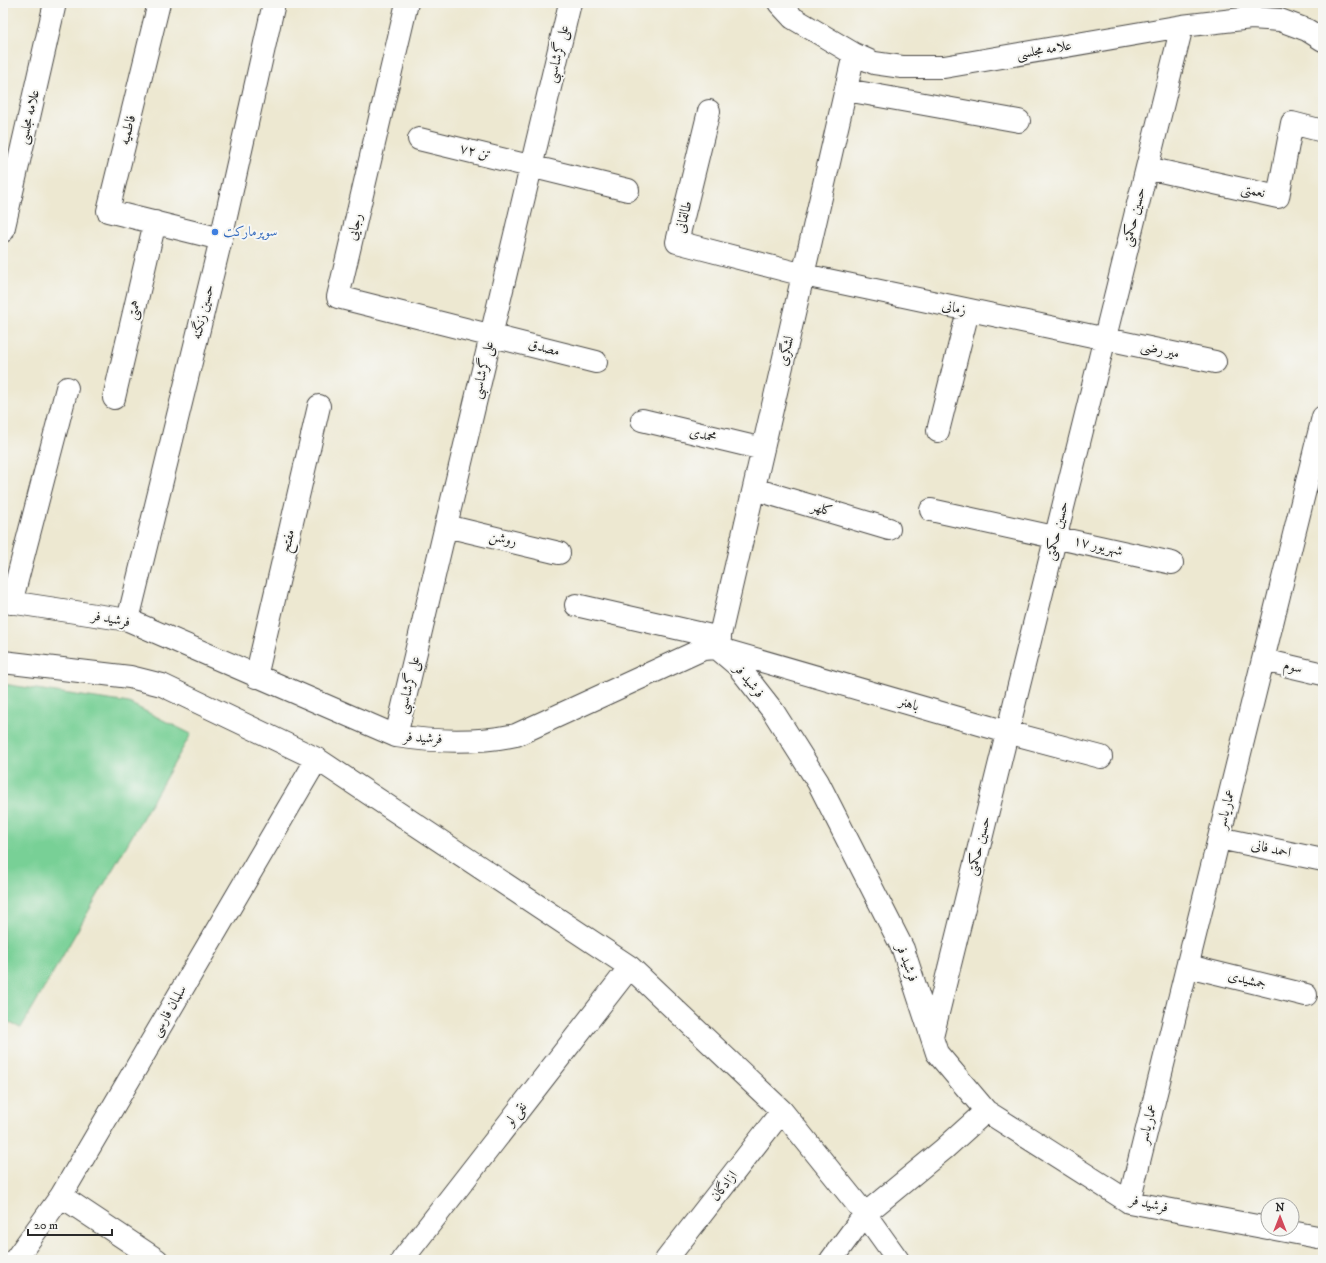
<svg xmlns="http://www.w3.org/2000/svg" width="1326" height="1263" font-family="'IM FELL DW Pica',Amiri,serif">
<rect width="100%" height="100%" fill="#f6f6f2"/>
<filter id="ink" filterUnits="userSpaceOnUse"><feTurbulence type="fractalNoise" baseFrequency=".025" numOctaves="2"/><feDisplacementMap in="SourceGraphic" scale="8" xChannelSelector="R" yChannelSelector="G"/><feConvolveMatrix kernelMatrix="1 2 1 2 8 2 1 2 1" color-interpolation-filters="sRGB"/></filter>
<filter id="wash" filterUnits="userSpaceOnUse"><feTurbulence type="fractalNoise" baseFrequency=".012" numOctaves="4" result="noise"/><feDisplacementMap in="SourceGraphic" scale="16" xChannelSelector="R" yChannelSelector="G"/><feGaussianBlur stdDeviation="0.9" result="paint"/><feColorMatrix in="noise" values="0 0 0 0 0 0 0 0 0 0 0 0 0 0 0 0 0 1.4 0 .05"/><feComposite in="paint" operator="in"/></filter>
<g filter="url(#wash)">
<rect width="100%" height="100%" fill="#ede8d1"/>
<path fill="#78d096" stroke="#527e60" d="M 3,684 L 129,703 L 191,734 L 21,1028 L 3,1020 Z"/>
</g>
<g filter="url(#ink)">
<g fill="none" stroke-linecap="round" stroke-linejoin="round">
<g stroke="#484744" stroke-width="24">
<path id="street" d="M 159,3 L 108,211 L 221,239
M 407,3 L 338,297 L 596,362
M 779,3 L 793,18 L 854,54 L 874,63 L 902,67 L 944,67 L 1182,26 L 1251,18 L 1280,20 L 1307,30 L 1323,40
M 854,54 L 717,648 L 1007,732 L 1101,757
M 846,90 L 1019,121
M 709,111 L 677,242 L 804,275 L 1215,362
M 419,139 L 628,190
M 1147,168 L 1278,197 L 1292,123 L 1323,131
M 3,231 L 55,3
M 114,398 L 155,222
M 642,420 L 763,449
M 938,431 L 968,311
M 754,489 L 889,529
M 931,510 L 1172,563
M 446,526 L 559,553
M 3,601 L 128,620 L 396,736 C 436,742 477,743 516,735 L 703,649 L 717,648 L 737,665 L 773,711 L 818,782 L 903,949 L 937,1053 L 986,1111 L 1129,1202 L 1268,1228
M 11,603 L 67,388
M 576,605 L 720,638
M 128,620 L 221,239 L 274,3
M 1263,660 L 1323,674
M 3,662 L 130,677 L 162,685 L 317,759 L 630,967 L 782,1111 L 865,1214 L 898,1260
M 256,677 L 319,406
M 396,736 L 570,3
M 1219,838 L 1323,860
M 1188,966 L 1306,995
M 932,1037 L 1182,26
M 61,1196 L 157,1260
M 1129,1202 L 1323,417
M 1275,1229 L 1323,1238
M 15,1260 L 61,1196 L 317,759
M 402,1260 L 630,967
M 666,1260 L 782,1111
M 831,1260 L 865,1214 L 944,1149 L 986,1111"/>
</g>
<use href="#street" stroke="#fff" stroke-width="22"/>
</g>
</g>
<circle fill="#3f7fe0" stroke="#f6f6f2" stroke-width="1.5" cx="215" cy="232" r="4"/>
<g text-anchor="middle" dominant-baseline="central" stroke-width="4" stroke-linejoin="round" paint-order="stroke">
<g font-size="14" fill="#2b2b2b" stroke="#f6f6f2">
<text transform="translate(1044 50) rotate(-10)">علامه مجلسی</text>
<text transform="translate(558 54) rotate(-77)">علی گرشاسبی</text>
<text transform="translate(29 117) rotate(-77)">علامه مجلسی</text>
<text transform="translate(128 130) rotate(-76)">فاطمیه</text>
<text transform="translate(475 152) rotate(14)">۷۲ تن</text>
<text transform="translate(1253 191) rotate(12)">نعمتی</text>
<text transform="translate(684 217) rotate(-76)">طالقانی</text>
<text transform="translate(1134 217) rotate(-76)">حسین حکمتی</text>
<text transform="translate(355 227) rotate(-77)">رجایی</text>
<text transform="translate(954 308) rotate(12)">زمانی</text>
<text transform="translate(134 310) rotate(-77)">همتی</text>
<text transform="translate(203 312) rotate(-76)">حسین زنگنه</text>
<text transform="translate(544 348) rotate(14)">مصدق</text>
<text transform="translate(1160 350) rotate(12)">میر رضی</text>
<text transform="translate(786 351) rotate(-77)">لشگری</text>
<text transform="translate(483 370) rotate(-77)">علی گرشاسبی</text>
<text transform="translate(703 435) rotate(13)">محمدی</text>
<text transform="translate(822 509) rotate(17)">کلهر</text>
<text transform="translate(1057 531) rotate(-76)">حسین حکمتی</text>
<text transform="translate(503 539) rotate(13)">روشن</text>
<text transform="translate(288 541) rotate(-77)">مفتح</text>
<text transform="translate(1098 546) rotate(13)">۱۷ شهریور</text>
<text transform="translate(111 619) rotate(11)">فرشید فر</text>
<text transform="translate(1293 667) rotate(14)">سوم</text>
<text transform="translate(749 681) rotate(51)">فرشید فر</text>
<text transform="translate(409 685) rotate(-77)">علی گرشاسبی</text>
<text transform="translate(909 704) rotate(16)">باهنر</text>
<text transform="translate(423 738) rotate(4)">فرشید فر</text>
<text transform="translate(1226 809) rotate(-76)">عمار یاسر</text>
<text transform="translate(979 846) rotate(-76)">حسین حکمتی</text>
<text transform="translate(1271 849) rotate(12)">احمد فانی</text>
<text transform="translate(907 963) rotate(70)">فرشید فر</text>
<text transform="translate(1247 980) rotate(14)">جمشیدی</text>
<text transform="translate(169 1011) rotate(-60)">سلمان فارسی</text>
<text transform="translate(516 1114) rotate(-52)">نقی لو</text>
<text transform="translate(1148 1124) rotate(-76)">عمار یاسر</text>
<text transform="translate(724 1186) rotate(-52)">ازادگان</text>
<text transform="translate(1149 1204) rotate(13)">فرشید فر</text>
</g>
<g font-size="14" fill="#366cbe" stroke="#f6f6f2" text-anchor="start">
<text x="223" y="232">سوپرمارکت</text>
</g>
</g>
<rect width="1326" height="1263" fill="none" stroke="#f6f6f2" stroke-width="16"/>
<g transform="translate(1280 1217)"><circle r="19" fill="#f6f6f2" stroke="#a5a5a2"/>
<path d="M0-3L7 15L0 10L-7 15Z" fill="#d1495b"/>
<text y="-6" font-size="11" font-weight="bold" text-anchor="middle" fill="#2b2b2b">N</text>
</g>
<path d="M28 1229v6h84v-6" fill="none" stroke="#2b2b2b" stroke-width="2"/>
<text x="34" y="1229" font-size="12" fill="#2b2b2b" stroke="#f6f6f2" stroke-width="3" paint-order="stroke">20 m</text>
</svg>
